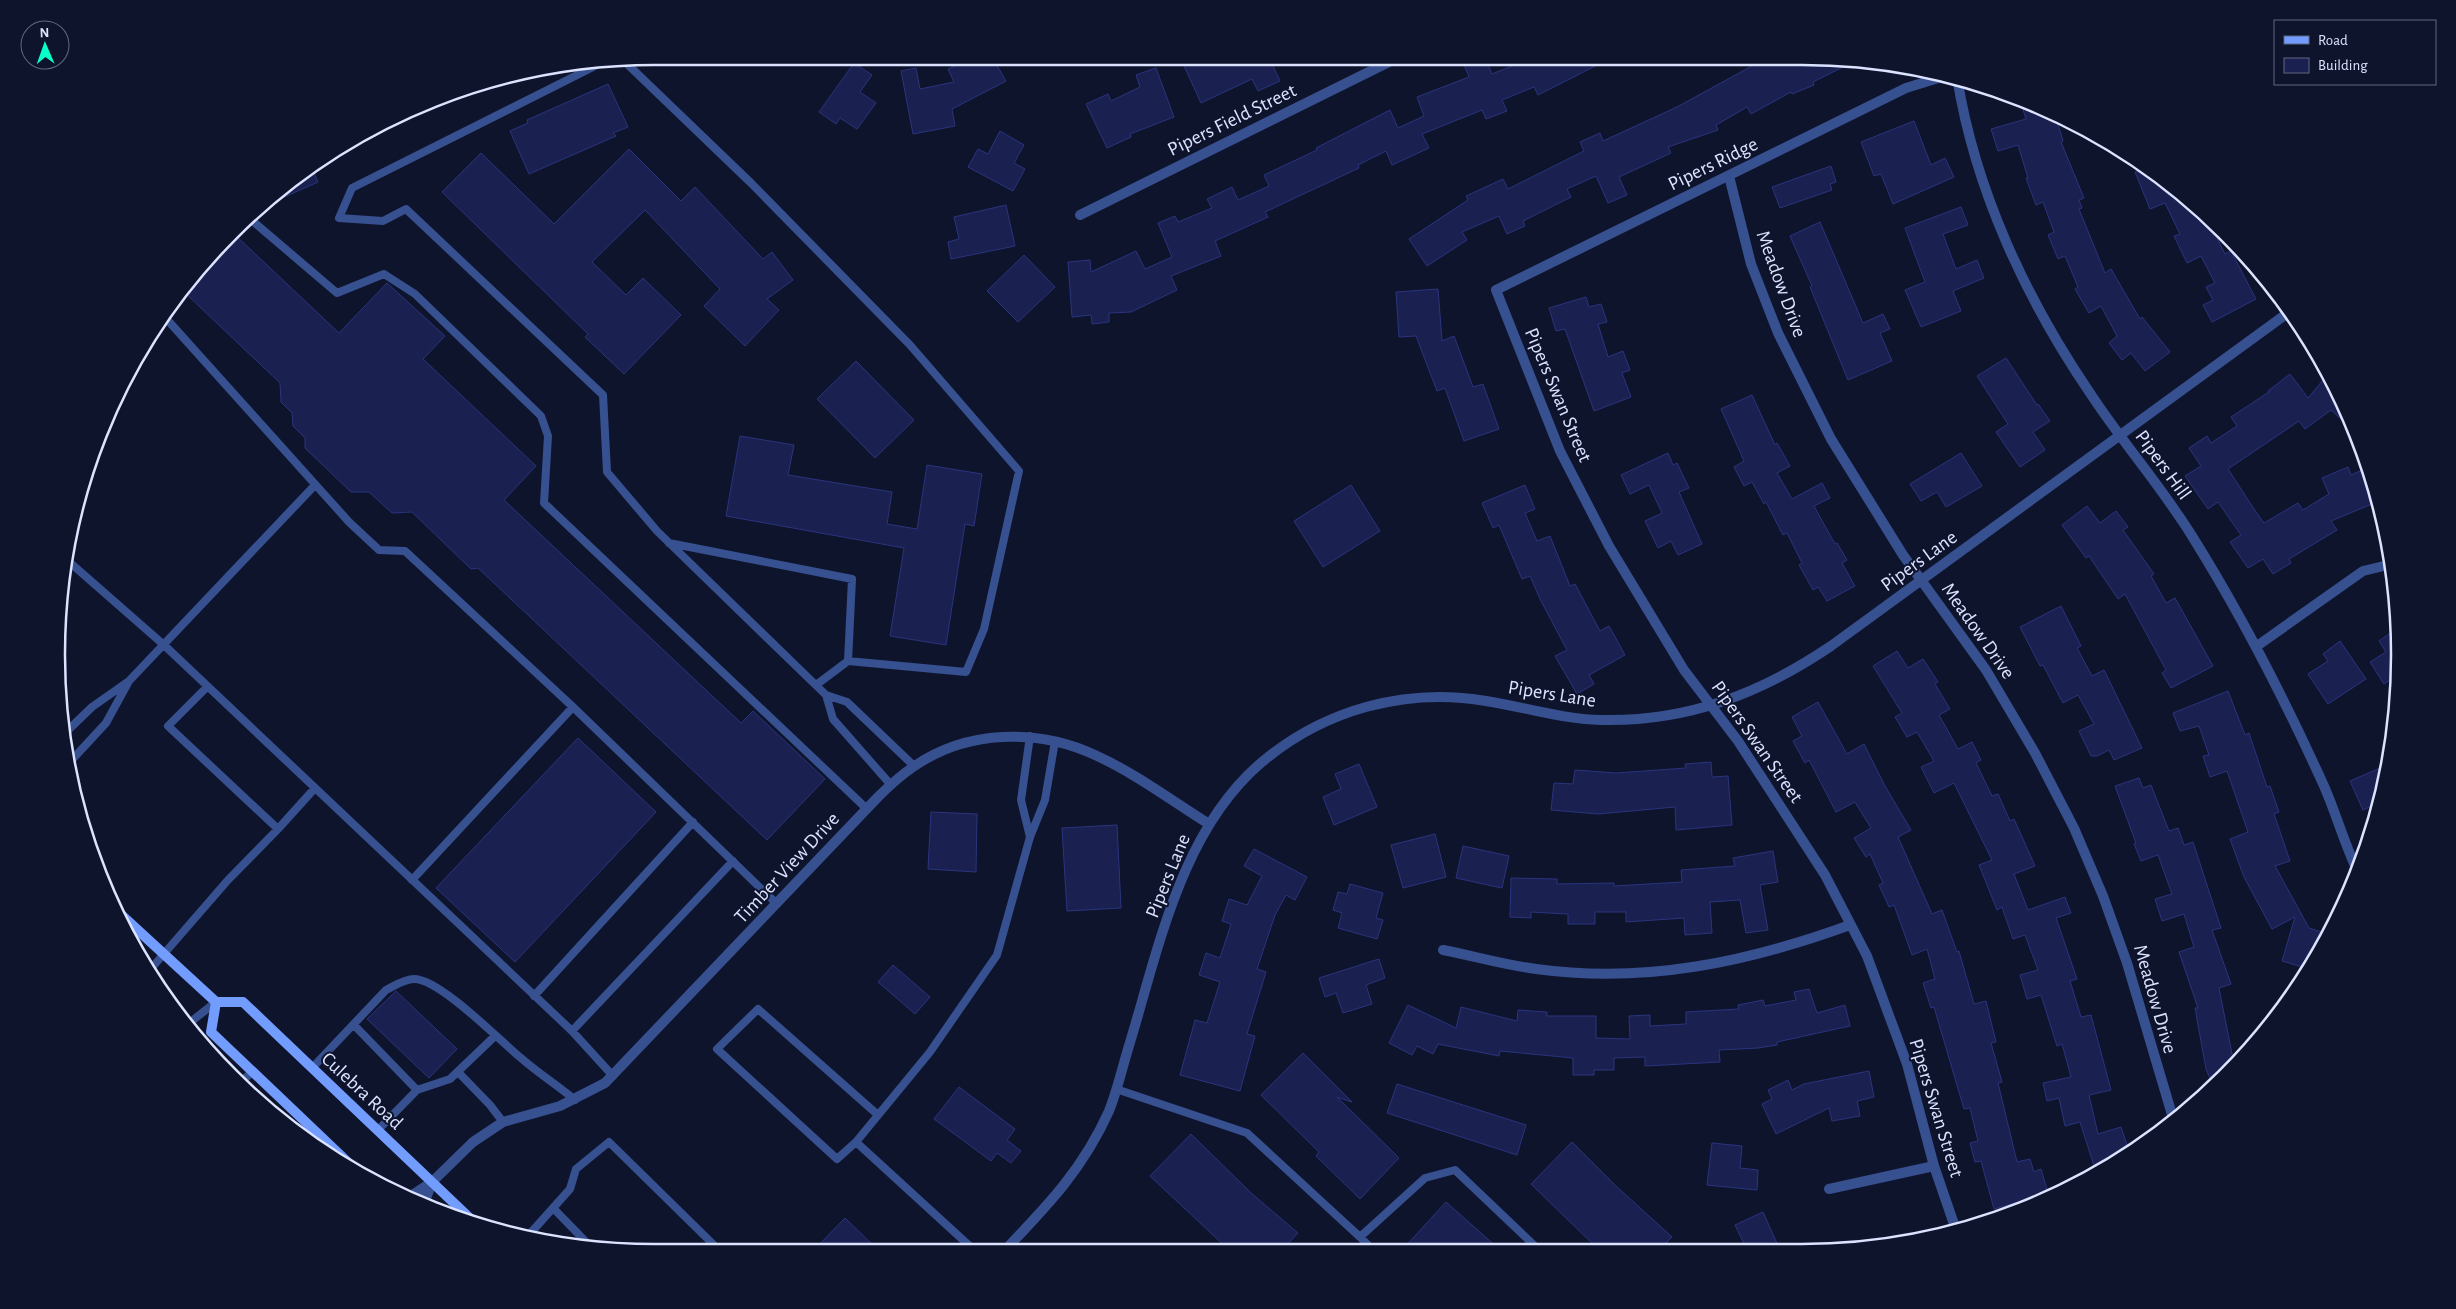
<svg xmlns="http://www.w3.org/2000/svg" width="2456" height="1309" font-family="'Alegreya Sans',sans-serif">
<rect width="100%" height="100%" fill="#0f142d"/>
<path fill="#1a2050" stroke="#2a347e" d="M 973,57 L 992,57 L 1006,81 L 952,109 L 955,126 L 913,134 L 901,71 L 916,68 L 920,89 L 954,82 L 948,69 Z
M 1180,57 L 1269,57 L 1280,81 L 1258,91 L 1252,79 L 1201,103 Z
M 1461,57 L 1485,57 L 1492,74 L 1522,62 L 1519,57 L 1613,57 L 1538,95 L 1534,87 L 1502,100 L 1507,111 L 1486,119 L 1482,110 L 1422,134 L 1429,148 L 1392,165 L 1386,151 L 1358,165 L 1359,168 L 1265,212 L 1268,217 L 1215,241 L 1221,256 L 1171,276 L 1177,290 L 1131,312 L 1109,313 L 1109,322 L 1092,324 L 1091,315 L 1072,317 L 1068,262 L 1090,260 L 1091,272 L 1136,251 L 1145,269 L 1172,257 L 1158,223 L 1175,216 L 1178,222 L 1212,208 L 1207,199 L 1232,187 L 1238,200 L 1269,186 L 1264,175 L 1317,150 L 1316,148 L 1390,110 L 1398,128 L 1424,116 L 1417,97 L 1469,77 Z
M 1773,57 L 1840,58 L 1857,60 L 1813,82 L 1814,85 L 1792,94 L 1791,92 L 1751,114 L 1747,107 L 1716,125 L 1718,130 L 1668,147 L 1671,153 L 1619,177 L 1627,195 L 1608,203 L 1596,176 L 1567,189 L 1571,197 L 1523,221 L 1525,226 L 1507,234 L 1499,216 L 1462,232 L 1467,240 L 1427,266 L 1409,239 L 1468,200 L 1466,196 L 1503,179 L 1508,189 L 1584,151 L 1580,142 L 1600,133 L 1603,141 L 1677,107 L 1750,67 Z
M 854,63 L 872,75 L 860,92 L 876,103 L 857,129 L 840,118 L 836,124 L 819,112 Z
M 1156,68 L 1174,117 L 1130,134 L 1131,137 L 1107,148 L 1086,104 L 1108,94 L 1111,101 L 1140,87 L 1136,75 Z
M 608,84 L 628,127 L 613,133 L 616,136 L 529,174 L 510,131 L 528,123 L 527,120 Z
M 2020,101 L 2055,114 L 2063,141 L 2061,142 L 2084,198 L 2079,200 L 2082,208 L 2079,209 L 2105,273 L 2111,269 L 2140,319 L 2142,317 L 2170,352 L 2145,371 L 2131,353 L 2122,360 L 2109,343 L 2117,336 L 2101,306 L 2089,313 L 2075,289 L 2078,287 L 2065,256 L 2058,259 L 2048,235 L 2054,232 L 2043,202 L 2036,205 L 2026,178 L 2028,178 L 2018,145 L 1998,151 L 1991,129 L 2026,119 Z
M 1914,121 L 1931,165 L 1945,158 L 1954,177 L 1893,204 L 1881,174 L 1874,176 L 1861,142 Z
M 1000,131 L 1024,145 L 1014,163 L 1025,169 L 1013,191 L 968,167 L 978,149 L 988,154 Z
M 629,149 L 681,201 L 695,187 L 763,259 L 772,252 L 793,280 L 767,299 L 779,310 L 745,346 L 704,306 L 720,289 L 645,210 L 592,262 L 626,295 L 643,278 L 681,315 L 624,374 L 585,337 L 588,334 L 442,192 L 481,153 L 554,224 Z
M 311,166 L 318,182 L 273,202 L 271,198 L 290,180 Z
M 1831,166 L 1836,182 L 1830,184 L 1832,190 L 1780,208 L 1772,187 Z
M 2146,168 L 2166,180 L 2208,220 L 2225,254 L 2231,251 L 2256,299 L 2212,322 L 2203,305 L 2213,300 L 2206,287 L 2215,283 L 2201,256 L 2187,263 L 2174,236 L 2180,234 L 2165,203 L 2150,209 L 2135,172 Z
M 1006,205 L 1015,246 L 951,259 L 948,242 L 959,239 L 954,217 Z
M 1961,207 L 1968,225 L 1943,234 L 1956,269 L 1977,260 L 1984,278 L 1953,291 L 1961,311 L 1921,327 L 1905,290 L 1925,282 L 1905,228 Z
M 1820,222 L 1863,323 L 1883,314 L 1890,329 L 1880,333 L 1892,361 L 1848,380 L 1810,287 L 1812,286 L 1790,236 Z
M 233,233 L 339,333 L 387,283 L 445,336 L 423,359 L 536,466 L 504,500 L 741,723 L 753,711 L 825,779 L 767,840 L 478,568 L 471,569 L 412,512 L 392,513 L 369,492 L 351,492 L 305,448 L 305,438 L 293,426 L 292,413 L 281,402 L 280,383 L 182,290 L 205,260 Z
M 1024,255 L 1055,287 L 1018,322 L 987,291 Z
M 1438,289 L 1442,341 L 1454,336 L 1473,387 L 1483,384 L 1499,429 L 1464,441 L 1445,388 L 1437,391 L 1416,336 L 1399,337 L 1396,292 Z
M 1586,297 L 1589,307 L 1601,304 L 1607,322 L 1598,324 L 1608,357 L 1623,351 L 1630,370 L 1622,373 L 1631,397 L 1594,411 L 1565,329 L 1556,331 L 1549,308 Z
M 2006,358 L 2037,405 L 2038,404 L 2050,421 L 2033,432 L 2045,450 L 2020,467 L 1996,432 L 2008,424 L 1977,376 Z
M 856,361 L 914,420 L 875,458 L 817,399 Z
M 2290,374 L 2308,398 L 2328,374 L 2353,430 L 2331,410 L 2305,429 L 2299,421 L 2228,469 L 2256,512 L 2264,523 L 2298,503 L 2303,510 L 2329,494 L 2322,478 L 2348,467 L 2351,475 L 2369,467 L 2377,502 L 2331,521 L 2337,530 L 2289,559 L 2291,563 L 2273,574 L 2263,559 L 2248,568 L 2230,542 L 2241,535 L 2218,502 L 2208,509 L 2185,476 L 2201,466 L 2189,448 L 2207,436 L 2211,443 L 2237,426 L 2231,417 L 2269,392 L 2268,391 Z
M 1752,395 L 1775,445 L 1777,443 L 1790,466 L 1777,473 L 1792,499 L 1822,483 L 1830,498 L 1814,506 L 1835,544 L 1837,543 L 1847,560 L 1842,563 L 1855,586 L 1827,601 L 1818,587 L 1813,590 L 1799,565 L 1802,563 L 1787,533 L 1783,535 L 1766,502 L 1764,504 L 1752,482 L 1744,486 L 1734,467 L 1744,461 L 1721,409 Z
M 740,436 L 794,445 L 788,475 L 892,492 L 887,524 L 917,529 L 927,465 L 982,474 L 974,526 L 965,524 L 946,645 L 890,636 L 904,548 L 726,516 Z
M 1668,453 L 1673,465 L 1677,463 L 1689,488 L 1679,492 L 1702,544 L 1678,555 L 1671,541 L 1658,548 L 1645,521 L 1662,513 L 1649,485 L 1630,494 L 1621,475 Z
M 1961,453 L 1982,486 L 1946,507 L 1937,492 L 1921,501 L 1910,484 Z
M 1351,485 L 1380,531 L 1323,567 L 1294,521 Z
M 1525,485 L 1535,509 L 1525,513 L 1537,541 L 1550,536 L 1570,586 L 1575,584 L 1600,631 L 1609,626 L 1625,655 L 1589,675 L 1594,684 L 1577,694 L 1555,656 L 1567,650 L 1540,599 L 1530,576 L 1522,579 L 1499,525 L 1493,528 L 1482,503 Z
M 2087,506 L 2100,523 L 2116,511 L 2128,527 L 2123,530 L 2154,574 L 2151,576 L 2166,603 L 2175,598 L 2213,666 L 2171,688 L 2162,673 L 2166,670 L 2125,594 L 2118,599 L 2089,556 L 2086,558 L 2062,525 Z
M 2061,606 L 2081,646 L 2077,648 L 2092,676 L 2104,670 L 2142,748 L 2114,760 L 2109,750 L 2097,756 L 2091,756 L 2079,731 L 2094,724 L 2078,695 L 2063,703 L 2043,665 L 2040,666 L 2020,627 Z
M 2396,629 L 2398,675 L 2384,684 L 2370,662 L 2386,652 L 2379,641 Z
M 2340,641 L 2366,679 L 2328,704 L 2308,674 L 2328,661 L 2323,654 Z
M 1897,651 L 1908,668 L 1923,659 L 1938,682 L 1935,684 L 1950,709 L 1939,715 L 1958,749 L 1972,742 L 1981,760 L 1976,763 L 1992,796 L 1998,794 L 2010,821 L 2014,819 L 2035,866 L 2014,874 L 2028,910 L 2065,897 L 2071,913 L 2056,918 L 2077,979 L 2070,981 L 2081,1017 L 2091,1015 L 2111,1090 L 2089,1095 L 2098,1134 L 2121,1127 L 2130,1154 L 2096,1172 L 2080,1122 L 2065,1126 L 2059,1098 L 2047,1101 L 2043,1083 L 2071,1077 L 2062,1044 L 2057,1046 L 2041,995 L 2027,999 L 2020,975 L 2038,970 L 2025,935 L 2013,939 L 2002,907 L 1997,910 L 1979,865 L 1992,860 L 1954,783 L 1934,793 L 1921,767 L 1934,761 L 1917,732 L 1907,737 L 1895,717 L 1902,713 L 1873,666 Z
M 2228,691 L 2245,735 L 2249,733 L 2267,787 L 2270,786 L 2279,812 L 2274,814 L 2290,861 L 2275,866 L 2309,928 L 2328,934 L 2306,968 L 2282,961 L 2295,917 L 2272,929 L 2244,877 L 2230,839 L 2248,832 L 2227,771 L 2210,777 L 2203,756 L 2209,755 L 2199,726 L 2180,731 L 2173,713 Z
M 1818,702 L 1847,754 L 1864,744 L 1885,786 L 1911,830 L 1898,837 L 1932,914 L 1942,910 L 1957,952 L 1959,951 L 1974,1004 L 1986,1001 L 1996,1042 L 1991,1043 L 2002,1082 L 1998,1083 L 2017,1162 L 2030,1159 L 2034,1172 L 2041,1169 L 2048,1193 L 1994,1209 L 1981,1161 L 1975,1162 L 1970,1143 L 1978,1141 L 1970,1108 L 1964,1109 L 1934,1007 L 1931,1008 L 1923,983 L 1935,979 L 1927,949 L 1912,955 L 1894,905 L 1889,907 L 1879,885 L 1883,883 L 1870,854 L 1866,857 L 1854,838 L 1871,828 L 1855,802 L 1836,812 L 1809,760 L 1805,763 L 1793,741 L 1802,736 L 1792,717 Z
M 578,738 L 656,812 L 515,962 L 436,888 Z
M 1711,762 L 1712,777 L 1728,776 L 1732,825 L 1676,830 L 1675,807 L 1598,814 L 1551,810 L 1554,783 L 1573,784 L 1575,770 L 1616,773 L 1686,768 L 1685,764 Z
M 1359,764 L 1377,807 L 1334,825 L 1323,797 L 1341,789 L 1335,774 Z
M 2387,765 L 2380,802 L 2363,810 L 2350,781 Z
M 2139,778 L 2143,788 L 2151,785 L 2169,831 L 2178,828 L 2184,845 L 2193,842 L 2221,928 L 2212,930 L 2231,984 L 2219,988 L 2234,1064 L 2212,1083 L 2206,1069 L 2195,1008 L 2198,1008 L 2179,952 L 2194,947 L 2184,914 L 2162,921 L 2155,899 L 2172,894 L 2158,855 L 2141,861 L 2134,844 L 2136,843 L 2115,786 Z
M 931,812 L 977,814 L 976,872 L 928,869 Z
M 1117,825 L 1121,908 L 1067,911 L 1062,828 Z
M 1435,834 L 1446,877 L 1403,888 L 1391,845 Z
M 1463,846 L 1509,856 L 1502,888 L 1456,878 Z
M 1254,849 L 1307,877 L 1295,900 L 1286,895 L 1275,915 L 1257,969 L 1266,972 L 1247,1034 L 1255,1036 L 1240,1091 L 1180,1075 L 1195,1020 L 1207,1023 L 1220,982 L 1199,975 L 1206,953 L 1220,958 L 1231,924 L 1222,921 L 1229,899 L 1247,905 L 1262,876 L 1244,866 Z
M 1773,851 L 1778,882 L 1760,885 L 1768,930 L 1746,933 L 1740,900 L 1710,902 L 1712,933 L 1685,935 L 1684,918 L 1626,922 L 1626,912 L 1595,912 L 1595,924 L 1568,924 L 1568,914 L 1531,912 L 1531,918 L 1510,917 L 1511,878 L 1557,879 L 1557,884 L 1614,883 L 1614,886 L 1682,882 L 1681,870 L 1735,866 L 1733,858 Z
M 1350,884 L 1383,893 L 1376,918 L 1383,920 L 1377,939 L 1338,928 L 1342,913 L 1333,910 L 1338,892 L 1347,894 Z
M 1379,959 L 1385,978 L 1366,985 L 1372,1004 L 1343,1013 L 1336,993 L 1325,997 L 1319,978 Z
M 893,965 L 930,997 L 915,1014 L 878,982 Z
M 1809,989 L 1817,1013 L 1845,1005 L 1850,1026 L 1777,1042 L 1777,1045 L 1758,1048 L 1719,1050 L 1720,1062 L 1645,1066 L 1645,1057 L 1614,1058 L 1614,1070 L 1594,1070 L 1594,1075 L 1573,1075 L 1573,1058 L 1500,1051 L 1499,1056 L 1438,1044 L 1433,1054 L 1417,1046 L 1412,1055 L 1389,1043 L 1408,1005 L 1456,1028 L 1461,1007 L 1517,1021 L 1518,1010 L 1547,1012 L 1547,1016 L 1596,1016 L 1596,1038 L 1630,1039 L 1629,1016 L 1650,1015 L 1650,1026 L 1686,1024 L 1686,1012 L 1739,1009 L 1738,1005 L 1763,1000 L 1765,1006 L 1796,1000 L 1794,992 Z
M 396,991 L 457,1049 L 429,1078 L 367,1019 Z
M 1303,1053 L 1352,1102 L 1337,1097 L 1399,1158 L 1360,1199 L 1316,1156 L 1319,1152 L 1261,1095 Z
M 1869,1071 L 1874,1097 L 1857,1101 L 1860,1116 L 1832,1121 L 1829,1108 L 1776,1134 L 1762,1104 L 1772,1099 L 1768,1090 L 1788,1080 L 1792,1090 L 1804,1084 Z
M 1397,1084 L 1526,1125 L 1517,1155 L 1387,1113 Z
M 959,1087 L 1015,1129 L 1007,1140 L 1021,1151 L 1011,1163 L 997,1153 L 991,1161 L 934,1119 Z
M 1191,1134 L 1251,1193 L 1298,1233 L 1283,1249 L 1229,1250 L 1150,1176 Z
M 1572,1142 L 1616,1186 L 1672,1237 L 1661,1248 L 1597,1248 L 1531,1184 Z
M 1712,1143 L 1742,1146 L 1740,1168 L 1758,1170 L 1757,1190 L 1707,1185 Z
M 1446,1202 L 1499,1249 L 1403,1249 Z
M 1763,1212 L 1779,1248 L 1746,1248 L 1735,1225 Z
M 845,1218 L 879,1251 L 813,1251 Z"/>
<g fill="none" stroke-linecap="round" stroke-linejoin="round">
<path stroke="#375090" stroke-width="8" d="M 622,59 L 751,183 L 910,345 L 1019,471 L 984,629 L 966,672 L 848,661 L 816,685
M 605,61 L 352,188 L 339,218 L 383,221 L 406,209 L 603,395 L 607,472 L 657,531 L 826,695 L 847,702 L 914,766
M 249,218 L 337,293 L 384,274 L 415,294 L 541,416 L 548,436 L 544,503 L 867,809
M 163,315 L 349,522 L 379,550 L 405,551 L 573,707 L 777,904
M 669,543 L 852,579 L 848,661
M 67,560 L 164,645 L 572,1031
M 129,681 L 315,485
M 826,695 L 833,719 L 891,785
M 64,734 L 92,707 L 129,681 L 106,723 L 69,763
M 278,829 L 315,788
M 1030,837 L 1021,800 L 1030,736
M 412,880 L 573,707
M 149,971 L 228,880 L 278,829 L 168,726 L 207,687
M 534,996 L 693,822
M 188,1024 L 216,1002
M 354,1025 L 417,1090
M 312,1068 L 386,990 C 394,986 404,979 414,979 C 440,979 499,1040 521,1058 C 538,1073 557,1085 575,1100
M 458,1072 L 490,1105 L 503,1122
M 613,1076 L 572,1031 L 733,861
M 239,1084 L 252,1072
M 1116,1089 L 1247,1133 L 1360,1237 L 1425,1178 L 1455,1170 L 1538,1249
M 878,1115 L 758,1009 L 717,1049 L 837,1159 L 856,1142 L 930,1052 L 997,955 L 1030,837 L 1045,800 L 1055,741
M 378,1130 L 417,1090 L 450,1079 L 495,1036
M 856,1142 L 974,1250
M 554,1209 L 592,1248
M 527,1237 L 570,1189 L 576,1169 L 609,1142 L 720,1251
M 1360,1237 L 1372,1249"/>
<path stroke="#375090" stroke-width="10" d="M 1948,75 L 1906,88 L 1496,290 L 1560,451 L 1609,546 L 1684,670 L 1738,741 L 1825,875 L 1867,956 L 1907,1064 L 1934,1166 L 1955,1227
M 1957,77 C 1975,190 2026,299 2090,393 C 2122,442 2161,486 2192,536 C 2242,616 2285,700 2324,786 C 2336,813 2344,843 2357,870
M 1729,176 L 1751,264 L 1778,333 L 1831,439 L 1903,555 L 1986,670 L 2035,753 L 2074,828 L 2103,896 L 2127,963 L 2173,1118
M 1080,215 L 1399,57
M 2257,646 L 2363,571 L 2392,564
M 1443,950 C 1474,956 1505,965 1536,969 C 1646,984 1748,962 1850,925
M 432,1182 L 473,1142 L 503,1122 L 560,1106 L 605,1083 L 878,797 C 889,786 900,776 913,767 C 966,730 1037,728 1095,755 C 1135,773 1172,801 1209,824
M 1829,1189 L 1934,1166
M 1005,1250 C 1048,1205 1083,1169 1109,1111 C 1117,1091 1122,1069 1128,1049 C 1158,952 1180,831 1262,762 C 1324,710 1405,687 1486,701 C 1524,707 1561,719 1601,720 C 1687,722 1760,694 1831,646 L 2289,312"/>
<path stroke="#375090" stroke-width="10" d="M 408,1198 L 432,1182
M 424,1204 L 432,1182"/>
<path stroke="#739cff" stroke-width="10" d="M 117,911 L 216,1002 L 243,1002 L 476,1224
M 216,1002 L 211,1032 L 356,1170"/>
</g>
<g text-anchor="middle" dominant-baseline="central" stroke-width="4" stroke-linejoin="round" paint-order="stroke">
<g font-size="20" fill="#dce3ff" stroke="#0f142d">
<text transform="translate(1232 120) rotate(-26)">Pipers Field Street</text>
<text transform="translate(1713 164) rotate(-26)">Pipers Ridge</text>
<text transform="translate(1781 284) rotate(70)">Meadow Drive</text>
<text transform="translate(1558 395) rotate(67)">Pipers Swan Street</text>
<text transform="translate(2163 465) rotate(54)">Pipers Hill</text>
<text transform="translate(1919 561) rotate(-36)">Pipers Lane</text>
<text transform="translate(1978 631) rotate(55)">Meadow Drive</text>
<text transform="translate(1552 694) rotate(9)">Pipers Lane</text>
<text transform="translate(1757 742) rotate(55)">Pipers Swan Street</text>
<text transform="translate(787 868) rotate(-47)">Timber View Drive</text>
<text transform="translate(1168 876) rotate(-68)">Pipers Lane</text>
<text transform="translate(2155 999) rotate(74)">Meadow Drive</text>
<text transform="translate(362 1091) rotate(43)">Culebra Road</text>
<text transform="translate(1936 1108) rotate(73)">Pipers Swan Street</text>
</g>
</g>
<path d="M0 0H2456V1309H0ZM654 65H1802A589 589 0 0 1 2391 654V655A589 589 0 0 1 1802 1244H654A589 589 0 0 1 65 655V654A589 589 0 0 1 654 65Z" fill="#0f142d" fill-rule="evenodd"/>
<path fill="none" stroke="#dce3ff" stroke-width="2.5" d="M654 65H1802A589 589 0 0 1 2391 654V655A589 589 0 0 1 1802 1244H654A589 589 0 0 1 65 655V654A589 589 0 0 1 654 65Z"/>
<rect x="2274" y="20" width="162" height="65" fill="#0f142d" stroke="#616781"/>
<rect x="2284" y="36" width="25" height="8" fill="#739cff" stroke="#616781"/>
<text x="2318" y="45" font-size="15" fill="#dce3ff">Road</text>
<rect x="2284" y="58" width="25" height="15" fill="#1a2050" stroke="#616781"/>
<text x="2318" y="70" font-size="15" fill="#dce3ff">Building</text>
<g transform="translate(45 45) rotate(358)"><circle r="24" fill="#0f142d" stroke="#616781"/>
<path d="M0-4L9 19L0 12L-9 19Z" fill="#08ffc9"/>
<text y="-8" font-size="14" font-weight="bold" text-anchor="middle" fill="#dce3ff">N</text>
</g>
</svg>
